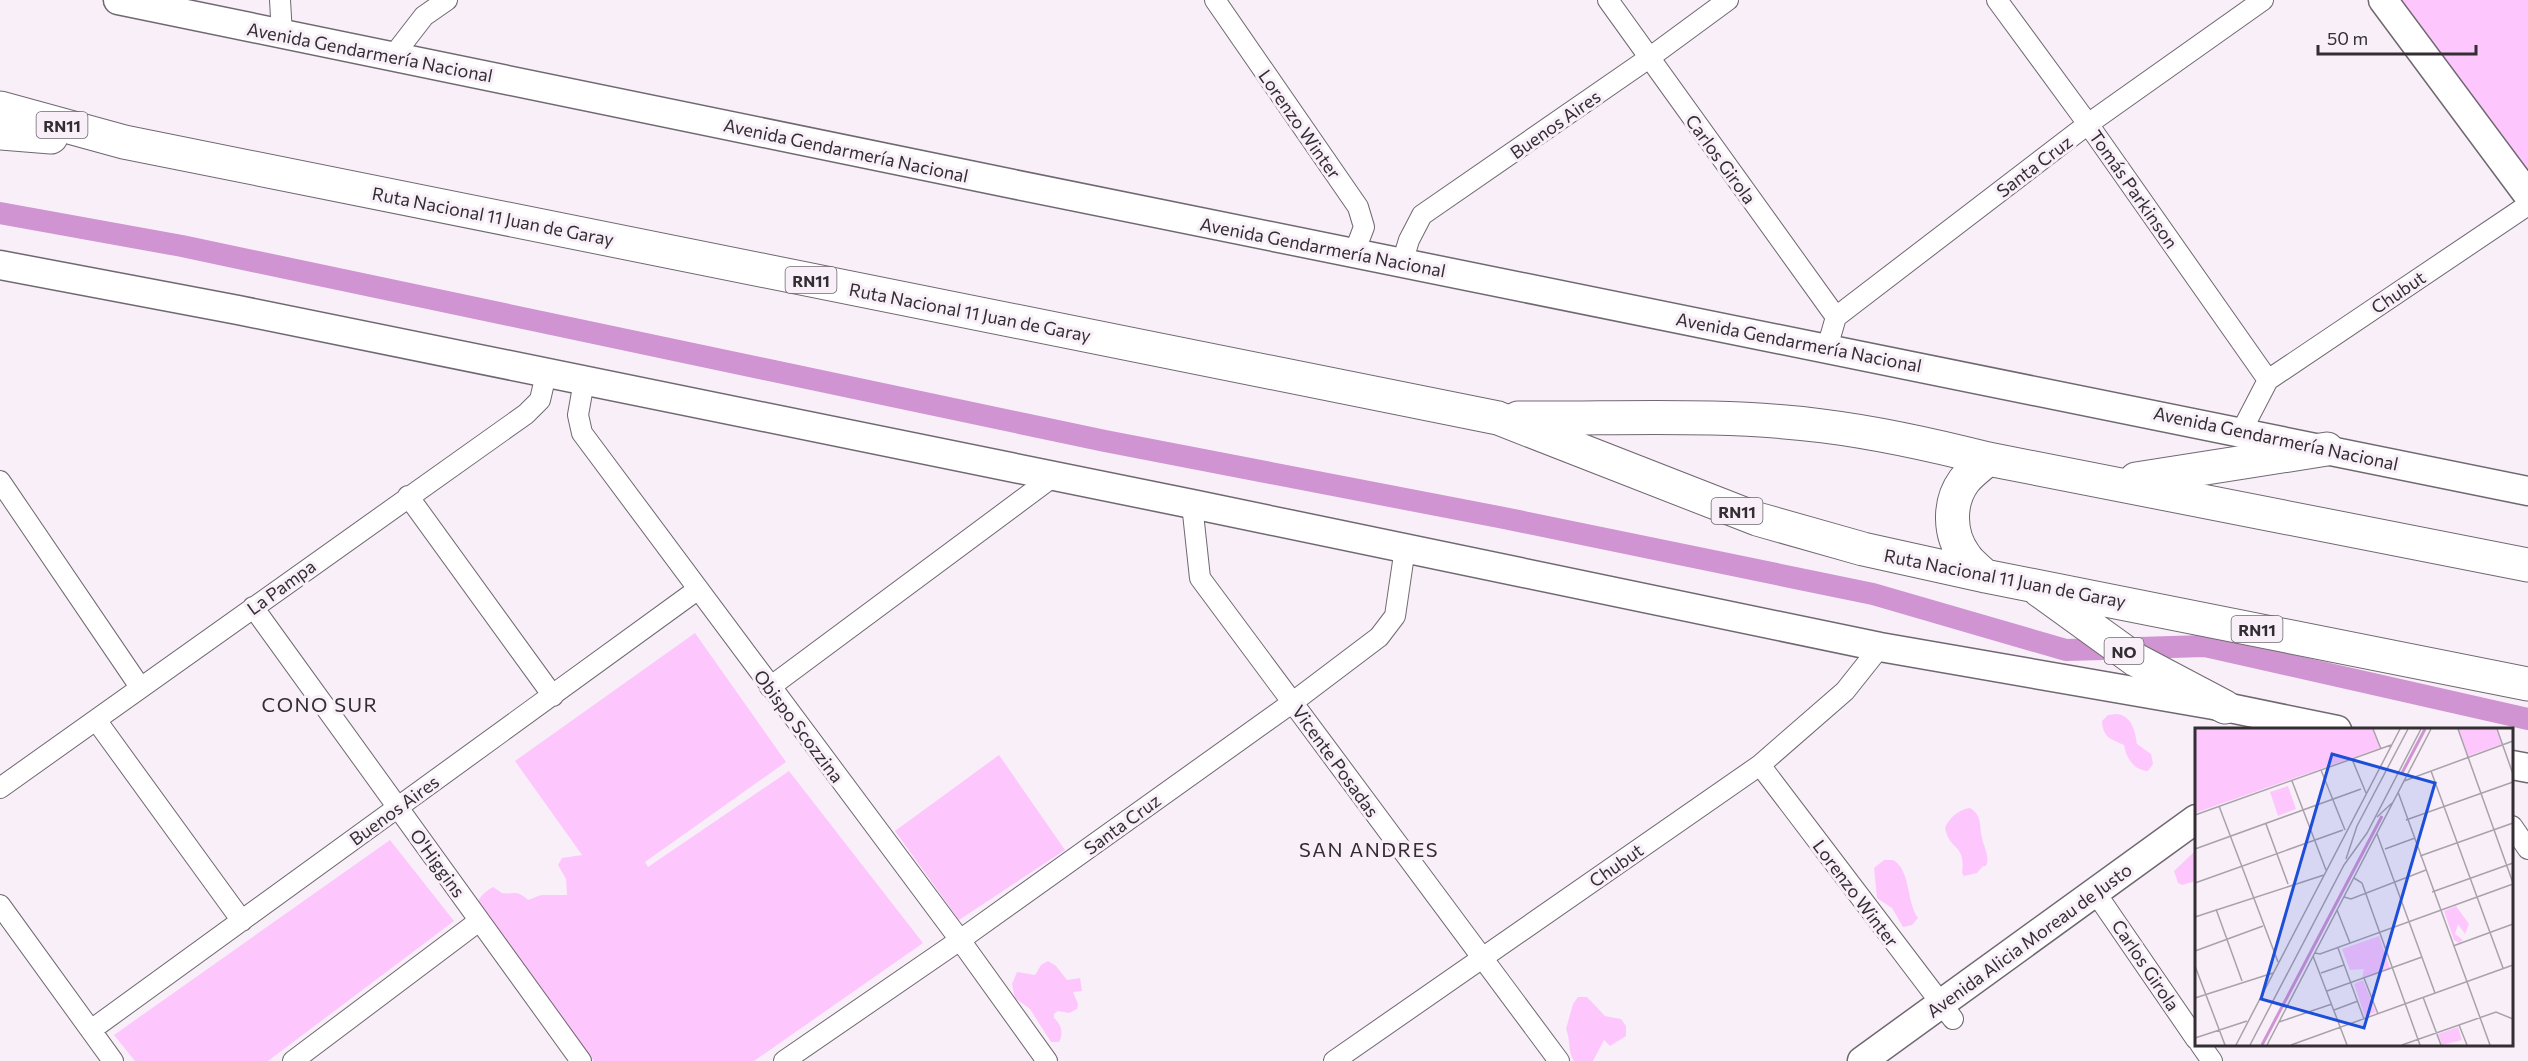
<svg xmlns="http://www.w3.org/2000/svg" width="2528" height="1061" font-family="Commissioner,sans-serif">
<rect width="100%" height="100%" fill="#f8eff8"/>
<path fill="#fdc7fe" d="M 2396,0 L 2528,0 L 2528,187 Z
M 695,633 L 786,762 L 645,862 L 648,867 L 789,771 L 923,943 L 754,1061 L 594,1061 L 522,963 C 502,957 489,948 475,932 C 476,911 472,899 493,887 L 502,893 C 515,895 516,889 528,900 L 541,895 L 567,895 L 566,879 L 558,865 L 562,858 L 582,855 L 515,761 Z
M 2117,714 C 2132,716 2135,731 2137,744 L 2151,754 L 2153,764 L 2148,771 C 2133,770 2126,757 2124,745 C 2111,739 2103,738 2102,721 L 2108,715 Z
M 999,755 L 1065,850 L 959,920 L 895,831 Z
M 1970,808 C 1983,816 1979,826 1982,838 C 1984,848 1990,856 1986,866 L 1983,866 L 1977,873 L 1964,876 L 1962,873 C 1966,843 1950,852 1945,828 C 1949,818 1959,809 1970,808 Z
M 390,840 L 454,921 L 268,1061 L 135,1061 L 114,1035 Z
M 2196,850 L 2196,881 L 2182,885 L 2178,883 L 2174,871 Z
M 1884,860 L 1893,860 C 1911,870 1906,901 1918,918 L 1912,925 L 1903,927 L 1892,908 L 1877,898 L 1874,868 Z
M 1048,961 L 1056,966 L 1067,980 L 1080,978 L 1082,991 L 1073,992 L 1078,1004 L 1077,1009 L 1069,1013 L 1058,1011 L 1054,1014 L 1054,1018 C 1061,1024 1064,1033 1059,1042 L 1051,1042 L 1030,1009 L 1015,998 L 1012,984 L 1017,972 L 1035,975 L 1041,965 Z
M 1578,997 L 1587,997 L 1605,1016 L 1621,1019 L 1626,1026 L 1626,1036 L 1610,1046 L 1604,1040 L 1593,1061 L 1574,1061 C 1567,1051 1571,1040 1566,1029 L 1573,1004 Z"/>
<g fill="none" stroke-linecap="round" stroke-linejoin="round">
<path stroke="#d094d2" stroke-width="22" d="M 0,213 L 182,246 L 1105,441 L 1504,518 L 1873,594 L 2066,650 L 2103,649
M 2138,648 L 2205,646 L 2528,719"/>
<g stroke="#706870" stroke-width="22">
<path id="street" d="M 280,0 L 282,35
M 1215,0 L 1358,207 L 1364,227 L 1354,253
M 1608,0 L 1836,317
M 1997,0 L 2088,124 L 2268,380
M 393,56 L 424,16 L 447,0
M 1402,263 L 1409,240 L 1422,215 L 1649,58 L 1728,0
M 1827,348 L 1836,317 L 2088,124 L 2263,0
M 584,381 L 578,415 L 582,433 L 960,940 L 1047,1061
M 2242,430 L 2268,380 L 2528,205
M 0,481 L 140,687
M 408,496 L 553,696
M 1192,504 L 1200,578 L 1559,1061
M 253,607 L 581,1061
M 770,687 L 1054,476
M 96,720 L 242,921
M 1760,765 L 1953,1019
M 0,788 L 526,414 L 540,400 L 546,374
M 2512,826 L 2528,849
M 2095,892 L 2196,1039
M 0,905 L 113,1061
M 91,1030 L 697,590
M 2200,1044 L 2212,1061
M 293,1061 L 479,921
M 784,1061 L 960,940 L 1293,702 L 1379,637 L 1395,616 L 1405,548
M 1334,1061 L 1760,765 L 1845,691 L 1880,647"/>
</g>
<g stroke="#706870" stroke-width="31">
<path id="secondary" d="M 118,0 C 920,170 1726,323 2528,491
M 2383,0 L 2528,195
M 0,265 L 238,310 L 1192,504 L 1880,647 L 2225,707 L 2337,730
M 2512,765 L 2528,768
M 1862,1061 L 2196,819"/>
</g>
<g stroke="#706870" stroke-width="35">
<path id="highway" d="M 0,108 L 124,142 L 1498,418 L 1757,519 L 1863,549 L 1985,576 L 2528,684
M 0,133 L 51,137
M 1518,418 C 1619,419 1722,413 1823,426 C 1879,433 1933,445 1988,459 L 2528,565
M 2136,479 L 2327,449
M 1985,576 C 1979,570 1970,564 1965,556 C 1949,535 1948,503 1964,481 C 1970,473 1980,466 1988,459
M 2039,590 L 2136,660 L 2225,707"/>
</g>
<use href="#street" stroke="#fff" stroke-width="20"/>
<use href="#secondary" stroke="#fff" stroke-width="28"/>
<use href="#highway" stroke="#fff" stroke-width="33"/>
</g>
<g text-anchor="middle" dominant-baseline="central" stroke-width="6" stroke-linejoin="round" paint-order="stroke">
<g fill="#f8eff8" stroke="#6d686d" stroke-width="1.5">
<rect x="36.5" y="112" width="51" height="26" rx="4.5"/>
<rect x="785.5" y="267" width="51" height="26" rx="4.5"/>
<rect x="1711.5" y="498" width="51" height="26" rx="4.5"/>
<rect x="2231.5" y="616" width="51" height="26" rx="4.5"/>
<rect x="2104.5" y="638" width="39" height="26" rx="4.5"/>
</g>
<g font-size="16" font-weight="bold" fill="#322e32">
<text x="62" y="125">RN11</text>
<text x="811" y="280">RN11</text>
<text x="1737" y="511">RN11</text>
<text x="2257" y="629">RN11</text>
<text x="2124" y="651">NO</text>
</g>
<g font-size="18" fill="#322e32" stroke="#f8eff8">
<text transform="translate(370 52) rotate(11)">Avenida Gendarmería Nacional</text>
<text transform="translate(1300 124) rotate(55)">Lorenzo Winter</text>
<text transform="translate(1555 124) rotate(-35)">Buenos Aires</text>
<text transform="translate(846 150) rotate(12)">Avenida Gendarmería Nacional</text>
<text transform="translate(1721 159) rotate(54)">Carlos Girola</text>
<text transform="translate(2034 166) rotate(-37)">Santa Cruz</text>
<text transform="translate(2134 189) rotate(55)">Tomás Parkinson</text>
<text transform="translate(493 216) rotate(11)">Ruta Nacional 11 Juan de Garay</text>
<text transform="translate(1323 247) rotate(11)">Avenida Gendarmería Nacional</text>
<text transform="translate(2398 292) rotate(-34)">Chubut</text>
<text transform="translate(970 312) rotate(11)">Ruta Nacional 11 Juan de Garay</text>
<text transform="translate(1799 342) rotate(11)">Avenida Gendarmería Nacional</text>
<text transform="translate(2276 438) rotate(12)">Avenida Gendarmería Nacional</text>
<text transform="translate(2005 578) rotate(11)">Ruta Nacional 11 Juan de Garay</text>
<text transform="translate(281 587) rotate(-36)">La Pampa</text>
<text transform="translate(799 726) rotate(53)">Obispo Scozzina</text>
<text transform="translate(1336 761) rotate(54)">Vicente Posadas</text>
<text transform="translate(394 810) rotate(-36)">Buenos Aires</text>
<text transform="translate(1122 824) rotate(-36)">Santa Cruz</text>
<text transform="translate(438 863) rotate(54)">O'Higgins</text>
<text transform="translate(1616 865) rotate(-35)">Chubut</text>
<text transform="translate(1856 893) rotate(53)">Lorenzo Winter</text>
<text transform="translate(2029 940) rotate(-36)">Avenida Alicia Moreau de Justo</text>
<text transform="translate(2146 965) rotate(56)">Carlos Girola</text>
</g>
<g font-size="20" letter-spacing="1.5" fill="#322e32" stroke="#f8eff8">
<text x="320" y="704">CONO SUR</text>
<text x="1369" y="849">SAN ANDRES</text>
</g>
</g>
<g transform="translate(2195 728)">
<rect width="318" height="318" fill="#f8eff8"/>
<path d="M 0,1 L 178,1 L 185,20 L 0,85 ZM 263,1 L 301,1 L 307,16 L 273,28 ZM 93,58 L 101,81 L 83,88 L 75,64 ZM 261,178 L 274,196 L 270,206 L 263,196 L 260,206 L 268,212 L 264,215 L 259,212 L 249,183 ZM 184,208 L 195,240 L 167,250 L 169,241 L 155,242 L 147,221 ZM 168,252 L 181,284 L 170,289 L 159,256 ZM 263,299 L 267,312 L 247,317 L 243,306 Z" fill="#fdc7fe"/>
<path fill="none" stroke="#d094d2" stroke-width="3" d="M 207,45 L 230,1M 67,317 L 187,88"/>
<path fill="none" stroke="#a9a2a9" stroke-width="1.5" d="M 178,1 L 186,21M 263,1 L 318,155M 302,1 L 318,46M 157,31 L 171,65M 126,42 L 150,102M 236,43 L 308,240M 97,53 L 131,142M 209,53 L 318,13M 203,64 L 295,317M 24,78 L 83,234M 0,87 L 196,17M 182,89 L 197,75M 211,92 L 318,54M 71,96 L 93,156M 182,106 L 240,265M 0,121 L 166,61M 190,121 L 220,110M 225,128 L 318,95M 151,131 L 162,98 L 213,1M 159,150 L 167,155 L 225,317M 0,155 L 148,102M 237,164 L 318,135M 149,169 L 156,171 L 231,142M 21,181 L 47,253M 142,182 L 155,215M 0,189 L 129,147M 258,218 L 318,196M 143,220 L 169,291M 0,223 L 68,198M 120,225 L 125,226 L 318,156M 118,228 L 152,317M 0,238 L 30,317M 126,245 L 149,237M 169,250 L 183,286M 132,263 L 227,229M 228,269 L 246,317M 0,270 L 78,245M 139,282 L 163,273M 84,294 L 137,276M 264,297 L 272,317M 0,310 L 52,293M 41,317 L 205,1M 55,317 L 149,137 L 172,105 L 226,1M 72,317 L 236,1M 96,317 L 318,237M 207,317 L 301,284 L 318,291"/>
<path fill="#1d4ed8" fill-opacity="0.15" stroke="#1d4ed8" stroke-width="3" d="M 137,26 L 240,55 L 169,300 L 66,271 Z"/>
<rect width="318" height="318" fill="none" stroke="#322e32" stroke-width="3"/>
</g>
<path d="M2318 45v9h158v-9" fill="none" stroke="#322e32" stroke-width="3"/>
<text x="2327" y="45" font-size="18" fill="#322e32" stroke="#f8eff8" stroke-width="4.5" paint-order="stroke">50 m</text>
</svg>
